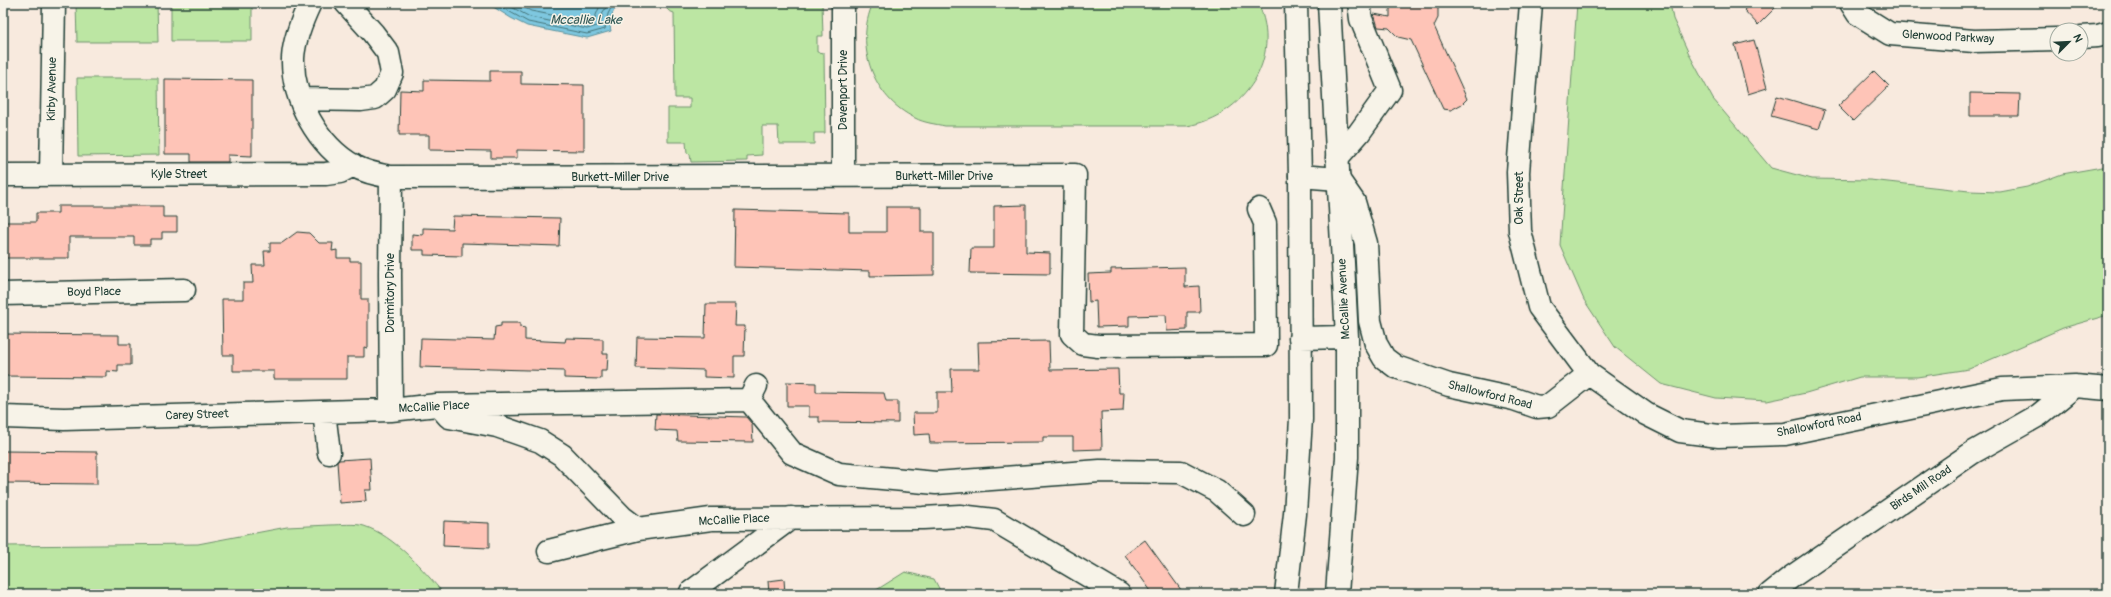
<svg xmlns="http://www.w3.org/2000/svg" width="2111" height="597" font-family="Pangolin,sans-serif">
<rect width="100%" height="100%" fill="#f8eade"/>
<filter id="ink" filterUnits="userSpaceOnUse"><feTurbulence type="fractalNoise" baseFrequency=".025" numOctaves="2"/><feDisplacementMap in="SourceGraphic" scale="8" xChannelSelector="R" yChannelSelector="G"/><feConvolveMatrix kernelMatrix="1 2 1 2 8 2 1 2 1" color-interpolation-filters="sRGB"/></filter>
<g filter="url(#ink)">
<path fill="#bce6a3" stroke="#6e926c" d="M 76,3 L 157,3 L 158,42 L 77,42 Z
M 171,3 L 252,3 L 252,41 L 171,41 Z
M 661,3 L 822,3 L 823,36 L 817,36 L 817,52 L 824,53 L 825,133 L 814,133 L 814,144 L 779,144 L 778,126 L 762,126 L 762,155 L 747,156 L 747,161 L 691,162 L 690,154 L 687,153 L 686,142 L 668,142 L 668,108 L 690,108 L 690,98 L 675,98 L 674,13 L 669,11 Z
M 873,3 L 1258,3 C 1284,59 1244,116 1187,126 L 945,126 C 936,124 924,123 915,118 C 873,98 854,46 873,3 Z
M 1577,3 L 1670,3 L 1673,19 L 1690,56 L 1713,99 L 1771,168 L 1812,179 L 1870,180 L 1969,191 L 2000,192 L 2027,187 L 2062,174 L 2108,166 L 2108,315 L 2063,328 L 1969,369 L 1917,377 L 1860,377 L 1806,393 L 1767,401 L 1716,398 L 1661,384 L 1615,347 L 1584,300 L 1560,245 Z
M 158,78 L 159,155 L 78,156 L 77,78 Z
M 330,525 C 340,525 355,523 364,526 C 395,536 423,570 444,594 L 3,594 L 3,546 L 198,544 L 287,527 Z
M 905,572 L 934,579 L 942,594 L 870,594 Z"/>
<path fill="#7ec7df" stroke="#58909b" d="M 487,3 L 624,3 L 624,8 L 615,9 C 610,17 609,22 611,31 L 587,38 L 527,26 L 511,18 Z"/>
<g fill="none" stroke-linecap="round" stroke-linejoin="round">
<path stroke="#457478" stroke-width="1" d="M 494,3 L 528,22 L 587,34 L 605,29 L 608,14 L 612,6 L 620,3
M 504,3 L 530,17 L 587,29 L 600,25 L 603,12 L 609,3
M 515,3 L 531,11 L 587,22 L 594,20 L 601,3"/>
</g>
<path fill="#fec4b7" stroke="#1f3d34" d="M 1390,3 L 1438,3 L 1438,18 L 1434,26 L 1467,99 L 1462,104 L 1451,110 L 1443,109 L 1411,40 L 1398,37 L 1389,28 L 1378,27 L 1374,14 L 1390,17 Z
M 1751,3 L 1780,3 L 1758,25 L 1744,10 Z
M 1754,40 L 1767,88 L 1748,94 L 1735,45 Z
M 490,71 L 521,71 L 521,84 L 584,85 L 584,151 L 517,150 L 517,158 L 491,158 L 491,151 L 429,150 L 429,135 L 399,135 L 400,90 L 424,91 L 424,80 L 490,81 Z
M 1874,71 L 1889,86 L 1853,121 L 1838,106 Z
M 165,79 L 252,80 L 252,156 L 228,155 L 228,162 L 191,162 L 191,154 L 165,154 Z
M 1970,93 L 2020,94 L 2019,116 L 1970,116 Z
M 1777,96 L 1825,110 L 1819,129 L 1771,116 Z
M 1026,205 L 1026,252 L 1050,253 L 1050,274 L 970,273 L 971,248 L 994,248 L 994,206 Z
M 58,206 L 163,206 L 163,217 L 177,217 L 177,232 L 162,232 L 162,239 L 150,239 L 150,245 L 134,245 L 134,237 L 69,237 L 69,258 L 3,258 L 3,222 L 36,222 L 36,213 L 58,213 Z
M 886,207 L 921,207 L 921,232 L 934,232 L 934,275 L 870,276 L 870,271 L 734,267 L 735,210 L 849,213 L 849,232 L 886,232 Z
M 453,216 L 560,218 L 559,246 L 462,243 L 462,256 L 424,255 L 424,250 L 412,250 L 412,234 L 423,235 L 423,228 L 452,229 Z
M 297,232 L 309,233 L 319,243 L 333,243 L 332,251 L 337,250 L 337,258 L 350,258 L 350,261 L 361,261 L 361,299 L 368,299 L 368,348 L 364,347 L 364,357 L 347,357 L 347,379 L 274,379 L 274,371 L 233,371 L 233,355 L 223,355 L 222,299 L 243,299 L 243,283 L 253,283 L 252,265 L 265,265 L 264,251 L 270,251 L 270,243 L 282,243 Z
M 1185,267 L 1185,287 L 1199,286 L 1200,312 L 1187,312 L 1187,330 L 1167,331 L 1166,315 L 1129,316 L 1129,326 L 1097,327 L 1096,301 L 1089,302 L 1088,274 L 1111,273 L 1111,269 Z
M 706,304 L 736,304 L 735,326 L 745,326 L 744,356 L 734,356 L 734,378 L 704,377 L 704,370 L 636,368 L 637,337 L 705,338 Z
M 501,323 L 520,323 L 520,327 L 525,328 L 525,340 L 565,342 L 566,338 L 603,339 L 603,354 L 608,354 L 607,371 L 601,371 L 601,379 L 564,378 L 564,371 L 420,367 L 421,338 L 494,340 L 495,327 L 501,326 Z
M 3,334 L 119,335 L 119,344 L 131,344 L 131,365 L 118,365 L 118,372 L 107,371 L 107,377 L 3,376 Z
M 1049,341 L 1050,370 L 1118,369 L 1119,393 L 1124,393 L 1123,411 L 1101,412 L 1102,449 L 1073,450 L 1073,437 L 1043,437 L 1043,442 L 930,443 L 929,434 L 914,435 L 913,413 L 937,413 L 937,392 L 952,392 L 951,369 L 979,369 L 978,342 Z
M 787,382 L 816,383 L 816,392 L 884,393 L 886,401 L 898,401 L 898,423 L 819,422 L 819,417 L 809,417 L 809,406 L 787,406 Z
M 656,414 L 746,417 L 752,424 L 753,442 L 678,441 L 677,431 L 655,430 Z
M 3,451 L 97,452 L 97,484 L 3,483 Z
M 370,458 L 372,490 L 365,490 L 366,501 L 340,503 L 337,462 L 339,460 Z
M 444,521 L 489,523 L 489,548 L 443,546 Z
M 1145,540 L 1184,594 L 1153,594 L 1125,555 Z
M 784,579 L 785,594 L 769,594 L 768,581 Z"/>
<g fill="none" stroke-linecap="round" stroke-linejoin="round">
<g stroke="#1f3d34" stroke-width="25">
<path id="minor" d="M 310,3 C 302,20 294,39 293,58 C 292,99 318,146 354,166 C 365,172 379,175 391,177 L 1075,175 L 1072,334 L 1083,344 L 1098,346 L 1266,345 L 1265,223 L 1259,209
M 843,3 L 843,176
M 1531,3 L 1518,172 L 1520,231 L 1539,307 L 1589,374 L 1646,414 L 1680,431 L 1719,436 L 1785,434 L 2002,389 L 2075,386 L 2108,389
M 1851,3 L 1858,14 L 1890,34 L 1974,41 L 2057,39
M 2081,37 L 2098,36 L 2108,33
M 300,99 L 361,100 L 375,98 L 385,89 L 392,73 L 388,53 L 373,33 L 346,3
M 1337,158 L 1359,133 L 1390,90 L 1361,19 L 1359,3
M 51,174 L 54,3
M 3,175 L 326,174 L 340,172 L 353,165
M 1300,176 L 1338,179 L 1354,202 L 1366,243 L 1370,321 L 1376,344 L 1384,358 L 1396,367 L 1449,385 L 1514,399 L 1537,407 L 1548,406 L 1589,374
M 3,294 L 184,290
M 749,400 L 792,453 L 839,474 L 936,483 L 1100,471 L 1181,472 L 1217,491 L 1244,515
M 441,408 L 449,417 L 497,426 L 540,441 L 562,455 L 622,517 L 638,529
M 391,410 L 390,274 L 391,177
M 324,412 L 329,453
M 3,417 L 64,419 L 391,410 L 437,405 L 749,400 L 756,386
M 549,551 L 638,529 L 711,519 L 923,518 L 960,516 L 994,520 L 1119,594
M 691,592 L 791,518
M 1770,594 L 1790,578 L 1972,453 L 2039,415 L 2075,386"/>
</g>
<g stroke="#1f3d34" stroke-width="25">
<path id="major" d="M 1329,3 L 1347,337 L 1347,457 L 1337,594
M 1300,338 L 1347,337
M 1286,594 L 1295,514 L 1301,419 L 1300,176 L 1296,3"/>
</g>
<use href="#minor" stroke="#f7f3e8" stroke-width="22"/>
<use href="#major" stroke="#f7f3e8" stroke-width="22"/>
</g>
</g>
<g text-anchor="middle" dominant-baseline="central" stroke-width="3" stroke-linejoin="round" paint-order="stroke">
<g font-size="12" fill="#1f3d34" stroke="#f7f3e8">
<text transform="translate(1948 37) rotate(3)">Glenwood Parkway</text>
<text transform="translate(52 89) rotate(-89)">Kirby Avenue</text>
<text transform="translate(843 90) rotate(-90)">Davenport Drive</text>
<text x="179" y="174">Kyle Street</text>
<text x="944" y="176">Burkett-Miller Drive</text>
<text x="620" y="177">Burkett-Miller Drive</text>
<text transform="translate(1519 198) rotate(-90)">Oak Street</text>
<text transform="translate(94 292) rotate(-1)">Boyd Place</text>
<text transform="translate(390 293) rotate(-90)">Dormitory Drive</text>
<text transform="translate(1344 299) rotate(-93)">McCallie Avenue</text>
<text transform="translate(1490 395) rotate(14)">Shallowford Road</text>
<text transform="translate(434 407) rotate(-3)">McCallie Place</text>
<text transform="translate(197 415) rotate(-2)">Carey Street</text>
<text transform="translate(1819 425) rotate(-11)">Shallowford Road</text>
<text transform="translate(1921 488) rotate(-34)">Birds Mill Road</text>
<text transform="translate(734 520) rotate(-3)">McCallie Place</text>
</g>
<g font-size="13" font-style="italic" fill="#325956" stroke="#f7f3e8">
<text x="586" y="20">Mccallie Lake</text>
</g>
</g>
<rect width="2111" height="597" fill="none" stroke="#f7f3e8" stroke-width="16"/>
<rect x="8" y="8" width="2095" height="581" fill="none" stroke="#1f3d34" stroke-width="1.5" filter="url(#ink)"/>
<g transform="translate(2069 42) rotate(66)"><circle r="19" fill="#f7f3e8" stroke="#a1aaa0"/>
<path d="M0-3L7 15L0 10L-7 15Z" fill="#1f3d34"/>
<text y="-6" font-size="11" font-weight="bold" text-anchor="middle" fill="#1f3d34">N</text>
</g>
</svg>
